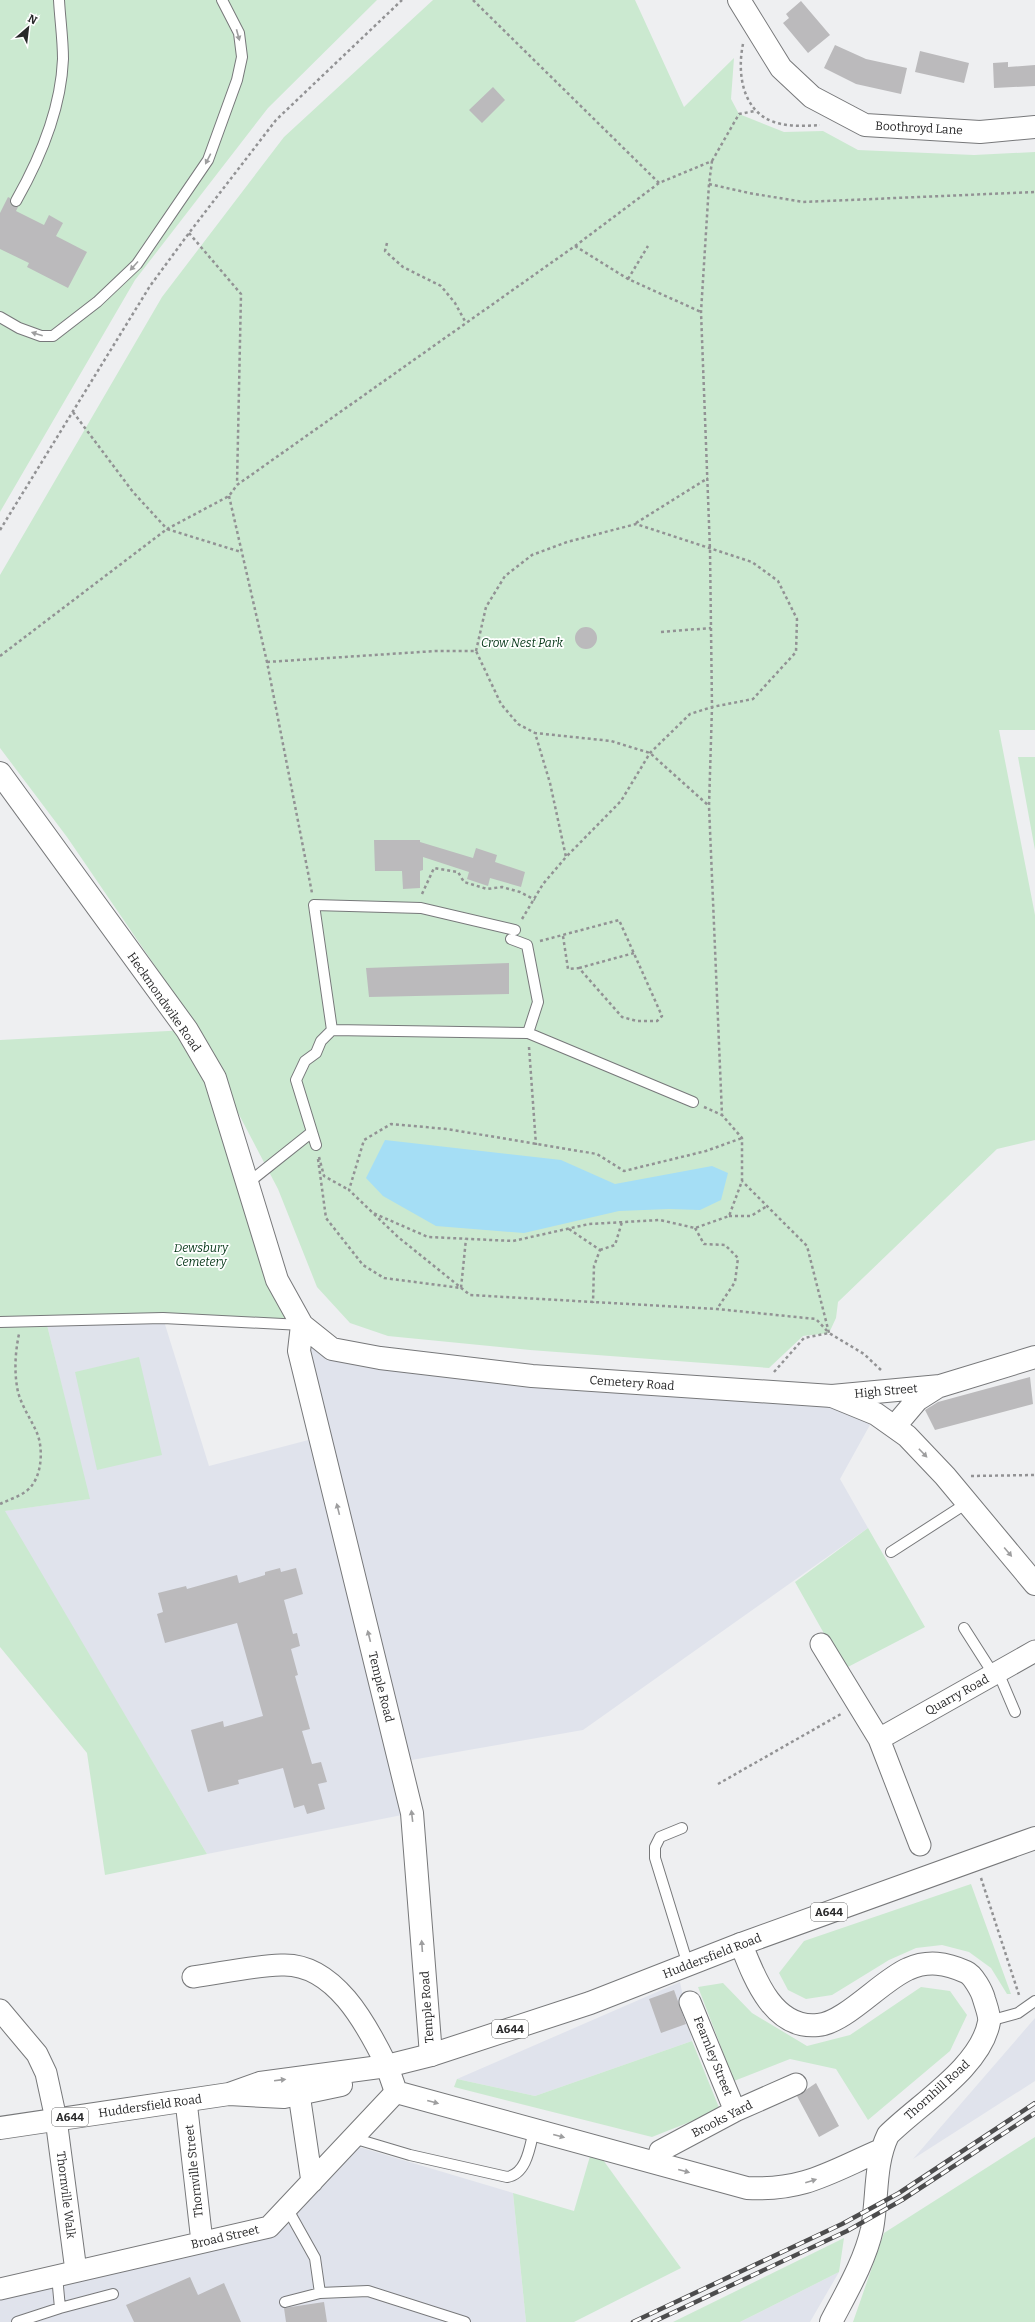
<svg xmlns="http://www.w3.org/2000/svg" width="1035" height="2322" font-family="Bitter,serif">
<rect width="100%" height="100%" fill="#eeeff1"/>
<path fill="#e0e3ec" d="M 163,1318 L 209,1466 L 320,1437 L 302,1325 L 332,1349 L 761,1391 L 876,1414 L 840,1479 L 868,1528 L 583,1730 L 400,1762 L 412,1813 L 207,1854 L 4,1511 L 89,1499 L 46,1321 Z
M 680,1982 L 692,2041 L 535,2096 L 457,2079 Z
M 1035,2018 L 1035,2081 L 913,2159 Z
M 359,2147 L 513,2193 L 526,2322 L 0,2322 L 0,2298 L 277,2235 Z
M 839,2272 L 810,2322 L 740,2322 Z"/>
<path fill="#cbe9d0" d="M 0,0 L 377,0 L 268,108 L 135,280 L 0,512 Z
M 433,0 L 635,0 L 684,107 L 734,58 L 731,99 L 739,114 L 784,132 L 823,131 L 858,150 L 974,155 L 1035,152 L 1035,730 L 999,730 L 1035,915 L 1035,1140 L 997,1149 L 838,1302 L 836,1318 L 829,1333 L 803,1336 L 769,1368 L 530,1350 L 388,1336 L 350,1323 L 317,1287 L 278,1189 L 181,1004 L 67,837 L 0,748 L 0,575 L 162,297 L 284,137 Z
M 1018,757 L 1035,757 L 1035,850 Z
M 187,1030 L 302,1325 L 46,1321 L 90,1499 L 5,1511 L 207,1854 L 105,1875 L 87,1753 L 0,1647 L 0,1040 Z
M 139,1357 L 162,1455 L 97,1470 L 75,1372 Z
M 868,1528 L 925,1627 L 844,1669 L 795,1582 Z
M 971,1884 L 1011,1994 L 1007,1994 L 991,1968 L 969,1952 L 942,1945 L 916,1948 L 889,1960 L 832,1995 L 806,1999 L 788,1990 L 779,1973 L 804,1941 Z
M 723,1983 L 752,2013 L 807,2046 L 850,2035 L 921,1987 L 950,1991 L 967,2015 L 950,2051 L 868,2120 L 836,2069 L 790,2059 L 734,2081 L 698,1987 Z
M 692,2041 L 720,2110 L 652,2137 L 454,2087 L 457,2079 L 535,2096 Z
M 1035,2137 L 1035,2322 L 853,2322 L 884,2233 Z
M 593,2146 L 681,2268 L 574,2322 L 526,2322 L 513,2193 L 574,2211 Z
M 844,2238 L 839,2272 L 740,2322 L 673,2322 Z"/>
<path fill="#a5def5" d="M 385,1140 L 561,1160 L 615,1184 L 712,1166 L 728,1173 L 721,1200 L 700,1210 L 669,1209 L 619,1211 L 524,1233 L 436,1226 L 383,1196 L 366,1178 Z"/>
<path fill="#bbbabc" d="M 801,1 L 830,35 L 808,53 L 783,23 L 789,18 L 786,14 Z
M 835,45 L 866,59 L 907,68 L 901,94 L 856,84 L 824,68 Z
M 920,51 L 969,63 L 964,83 L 915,72 Z
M 1008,62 L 1008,67 L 1035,65 L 1035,86 L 994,88 L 993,63 Z
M 493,87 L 505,100 L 482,123 L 469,110 Z
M 8,197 L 10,198 L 11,205 L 18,207 L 16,211 L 44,225 L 49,215 L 63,223 L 56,236 L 87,252 L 68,288 L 27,267 L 29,263 L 0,249 L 0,213 Z
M575 638a11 11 0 1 1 22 0a11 11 0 1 1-22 0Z
M 374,840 L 420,840 L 420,842 L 473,858 L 476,848 L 497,855 L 495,862 L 525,872 L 521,887 L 490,878 L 488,886 L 467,879 L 469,872 L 423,857 L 423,870 L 420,871 L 420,888 L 403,889 L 402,871 L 375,871 Z
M 509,963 L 509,994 L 369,997 L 366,968 Z
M 1030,1377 L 1033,1404 L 935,1430 L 925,1410 L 938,1402 Z
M 280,1568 L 281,1572 L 296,1568 L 303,1594 L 284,1600 L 293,1634 L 297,1633 L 300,1646 L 291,1649 L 298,1675 L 295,1676 L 310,1729 L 302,1731 L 312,1764 L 321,1762 L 327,1782 L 318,1784 L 325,1809 L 307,1814 L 304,1805 L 294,1808 L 283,1768 L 238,1780 L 239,1784 L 208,1792 L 191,1730 L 223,1721 L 224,1727 L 263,1716 L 237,1623 L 165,1643 L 157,1614 L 163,1612 L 158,1593 L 186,1586 L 187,1589 L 237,1575 L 239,1583 L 265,1575 L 265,1572 Z
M 674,1990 L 686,2024 L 661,2033 L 649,1999 Z
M 816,2083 L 839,2126 L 819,2137 L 797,2096 Z
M 190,2277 L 198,2295 L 224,2283 L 241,2322 L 134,2322 L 126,2305 Z
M 324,2302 L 327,2322 L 286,2322 L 284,2308 Z"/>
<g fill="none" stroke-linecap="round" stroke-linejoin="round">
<g stroke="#77787a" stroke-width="12">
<path id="service" d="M 16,201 C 41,157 61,109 63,59 C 63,39 60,19 59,0
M 0,317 L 19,328 L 41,336 L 53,336 L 97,302 L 137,264 L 208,160 L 237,80 L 242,57 L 239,33 L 222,0
M 511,939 L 527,945 L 538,1002 L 528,1033 L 332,1030 L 314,905 L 421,908 L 515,930
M 528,1033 L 693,1102
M 316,1145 L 296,1080 L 305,1061 L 316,1053 L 321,1041 L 332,1030
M 248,1183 L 312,1132
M 0,1322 L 163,1318 L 302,1325
M 891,1552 L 967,1503
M 964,1628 L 994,1675
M 998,1672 L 1015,1712
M 682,1828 L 660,1837 L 655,1847 L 655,1858 L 688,1965
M 989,2021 L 1018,2013 L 1035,2001
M 353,2138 L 410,2155 L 507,2177 C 527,2174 530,2146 534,2130
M 320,2293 L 368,2291 L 465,2322
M 285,2302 L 320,2293 L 315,2258 L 287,2208
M 60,2308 L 113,2294
M 17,2322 L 60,2308 L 57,2276"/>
</g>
<g stroke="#77787a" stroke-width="23">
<path id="minor" d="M 821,1644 L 879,1739 L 920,1845
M 879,1739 L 1035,1651
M 193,1977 C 222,1973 252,1966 281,1965 C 334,1962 367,2025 387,2066
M 690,2002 L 735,2111
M 0,2010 L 37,2054 L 46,2073 L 56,2119 L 76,2271
M 299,2094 L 312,2182
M 186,2101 L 202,2242
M 657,2163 L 660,2151 L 735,2111 L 796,2084
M 0,2289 L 269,2227 L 396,2092"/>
</g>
<g stroke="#77787a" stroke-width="24">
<path id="tertiary" d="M 739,0 L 781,68 L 812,97 L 865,125 L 980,132 L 1035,127
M 832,1396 L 940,1386 L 1035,1357
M 895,1426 L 917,1400 L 939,1386"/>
</g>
<g stroke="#77787a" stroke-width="24">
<path id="secondary" d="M 0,773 L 187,1030 L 215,1078 L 277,1280 L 302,1325 L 332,1349 L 380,1358 L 532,1376 L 832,1396 L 876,1414 L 907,1436 L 945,1476 L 1035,1584
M 302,1325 L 299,1351 L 412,1813 L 431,2055
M 741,1944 C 754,1977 773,2030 818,2025 C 845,2023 882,1980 908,1969 C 928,1960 946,1963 966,1972 C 973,1975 982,1991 984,1999 C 986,2006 990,2016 989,2022 C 981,2067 919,2104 888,2135 C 874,2164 878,2197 872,2229 C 865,2261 846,2293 831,2322
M 387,2066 L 396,2092 L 747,2188 C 804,2191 830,2172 881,2150"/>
</g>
<g stroke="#77787a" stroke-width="24">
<path id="trunk" d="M 229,2094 L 260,2083 L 387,2066 L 431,2055 L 590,2003 L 741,1944 L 1035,1838
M 0,2128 L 229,2094 L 284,2097 L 341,2085"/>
</g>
<path stroke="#929294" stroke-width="2.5" stroke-dasharray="3 3" stroke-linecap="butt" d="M 473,0 L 659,183
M 743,44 C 737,73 742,111 774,122 C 789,127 805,126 820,125
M 712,161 L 739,114 L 755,111
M 709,184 L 749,193 L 803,202 L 1035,192
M 189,233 L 241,294 L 237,484
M 387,243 L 385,251 L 403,267 L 441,286 L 455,303 L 466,323
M 575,246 L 628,279 L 701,312
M 628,279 L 648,246
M 73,412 L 133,492 L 167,529 L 229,496 L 237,485 L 575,246 L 659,183 L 712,161 L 709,184 L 701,312 L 710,550 L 712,707 L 709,806 L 722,1115 L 742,1138 L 742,1181 L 729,1216 L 695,1228 L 660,1220 L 589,1224 L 513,1241 L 428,1237 L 373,1213 L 349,1190 L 364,1140 L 391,1124 L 447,1129 L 597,1154 L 624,1171 L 706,1151 L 742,1138
M 229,496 L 267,662 L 312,893
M 636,523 L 708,478
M 0,530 L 150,286 L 189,233 L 276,120 L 402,0
M 661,632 L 711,628
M 476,651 L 486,607 L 505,576 L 532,555 L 567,542 L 636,524 L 752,562 L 778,581 L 797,619 L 796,652 L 753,699 L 712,707 L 690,714 L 650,753 L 621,801 L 566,857 L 550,783 L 535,733 L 611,741 L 650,753 L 709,806
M 0,656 L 167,529 L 241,552
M 267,662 L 436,651 L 476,651 L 501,704 L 518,724 L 535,733
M 422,894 L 434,868 L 458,872 L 464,882 L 487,889 L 502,887 L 520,892 L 535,900
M 522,919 L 543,884 L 566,857
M 540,941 L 619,920 L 662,1016 L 657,1021 L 637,1021 L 622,1017 L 579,968 L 568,969 L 563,936
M 579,968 L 634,953
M 529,1047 L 536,1145
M 704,1107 L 722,1115
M 319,1157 L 324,1176 L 349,1190
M 318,1159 L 326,1218 L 363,1265 L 384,1278 L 461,1288 L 466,1239
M 374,1214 L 398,1237 L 470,1295 L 717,1309 L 816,1319 L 829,1333 L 807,1246 L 742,1181
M 729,1216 L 751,1216 L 767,1206
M 695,1228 L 704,1244 L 725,1245 L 738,1258 L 735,1282 L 717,1309
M 569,1229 L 600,1250 L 594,1266 L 593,1303
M 600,1250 L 615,1245 L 622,1222
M 774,1372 L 804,1338 L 829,1333 L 864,1354 L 882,1371
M 971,1476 L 1035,1475
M 0,1504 C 8,1500 18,1497 25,1492 C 42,1481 44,1450 37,1433 C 31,1419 22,1407 18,1392 C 14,1373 15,1353 19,1334
M 718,1784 L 841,1714
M 981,1878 L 1019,1995"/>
<use href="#service" stroke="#fff" stroke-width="10"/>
<use href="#minor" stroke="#fff" stroke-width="21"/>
<use href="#tertiary" stroke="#fff" stroke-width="22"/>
<use href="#secondary" stroke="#fff" stroke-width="22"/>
<use href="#trunk" stroke="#fff" stroke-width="22"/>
<g stroke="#4c4c4d" stroke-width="4.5">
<path id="rail" d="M 633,2322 L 842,2224 L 899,2193 L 1035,2103
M 653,2322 L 847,2231 L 902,2200 L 1035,2113"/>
</g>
<use href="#rail" stroke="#fff" stroke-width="3" stroke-dasharray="9" stroke-linecap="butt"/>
</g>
<defs><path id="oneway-solid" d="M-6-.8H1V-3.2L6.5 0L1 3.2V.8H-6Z"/></defs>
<g fill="#9e9e9f">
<use href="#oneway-solid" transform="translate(238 35) rotate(75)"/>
<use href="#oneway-solid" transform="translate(208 159) rotate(117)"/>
<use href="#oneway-solid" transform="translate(134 266) rotate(132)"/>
<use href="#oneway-solid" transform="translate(37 334) rotate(-162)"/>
<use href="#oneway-solid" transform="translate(923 1453) rotate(46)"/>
<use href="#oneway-solid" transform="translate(338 1509) rotate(-104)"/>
<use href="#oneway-solid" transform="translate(1008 1552) rotate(50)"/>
<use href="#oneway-solid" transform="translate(369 1636) rotate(-104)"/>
<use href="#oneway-solid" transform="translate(412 1816) rotate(-97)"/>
<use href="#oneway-solid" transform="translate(422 1946) rotate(-94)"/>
<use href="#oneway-solid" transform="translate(280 2080) rotate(-7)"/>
<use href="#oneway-solid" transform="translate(433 2102) rotate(15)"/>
<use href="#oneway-solid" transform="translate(559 2136) rotate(15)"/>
<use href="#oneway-solid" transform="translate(684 2171) rotate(15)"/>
<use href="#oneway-solid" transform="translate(811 2181) rotate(-17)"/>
</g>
<g text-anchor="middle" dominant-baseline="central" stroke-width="3.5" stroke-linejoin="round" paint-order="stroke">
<g fill="#fff" stroke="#686869" stroke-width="1">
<rect x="811" y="1903" width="36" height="18" rx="3"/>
<rect x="492" y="2020" width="36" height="18" rx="3"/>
<rect x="52" y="2108" width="36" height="18" rx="3"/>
</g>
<g font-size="11" font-weight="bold" fill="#282829">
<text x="829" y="1912">A644</text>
<text x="510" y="2029">A644</text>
<text x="70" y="2117">A644</text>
</g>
<g font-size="12" fill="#282829" stroke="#fff">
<text transform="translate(919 128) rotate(3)">Boothroyd Lane</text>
<text transform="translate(164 1002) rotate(55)">Heckmondwike Road</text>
<text transform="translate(632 1383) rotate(4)">Cemetery Road</text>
<text transform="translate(886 1391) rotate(-5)">High Street</text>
<text transform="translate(381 1687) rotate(76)">Temple Road</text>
<text transform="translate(957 1695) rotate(-29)">Quarry Road</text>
<text transform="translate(712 1956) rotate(-21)">Huddersfield Road</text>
<text transform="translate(427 2007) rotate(-94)">Temple Road</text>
<text transform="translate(713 2056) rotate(68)">Fearnley Street</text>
<text transform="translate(937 2090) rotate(-42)">Thornhill Road</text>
<text transform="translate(150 2106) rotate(-8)">Huddersfield Road</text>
<text transform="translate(722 2119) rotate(-27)">Brooks Yard</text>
<text transform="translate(194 2171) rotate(-96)">Thornville Street</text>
<text transform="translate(66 2195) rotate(83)">Thornville Walk</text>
<text transform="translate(225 2237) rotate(-13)">Broad Street</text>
</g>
<g font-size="12" font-style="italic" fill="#033515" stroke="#fff">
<text x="522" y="643">Crow Nest Park</text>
<text x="201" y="1248">Dewsbury<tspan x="201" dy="14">Cemetery</tspan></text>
</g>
</g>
<g transform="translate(28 28) rotate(28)" stroke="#ffffff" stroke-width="3" paint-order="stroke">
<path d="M0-3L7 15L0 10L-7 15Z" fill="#282829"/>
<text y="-6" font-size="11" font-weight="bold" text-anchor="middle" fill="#282829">N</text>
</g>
</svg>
